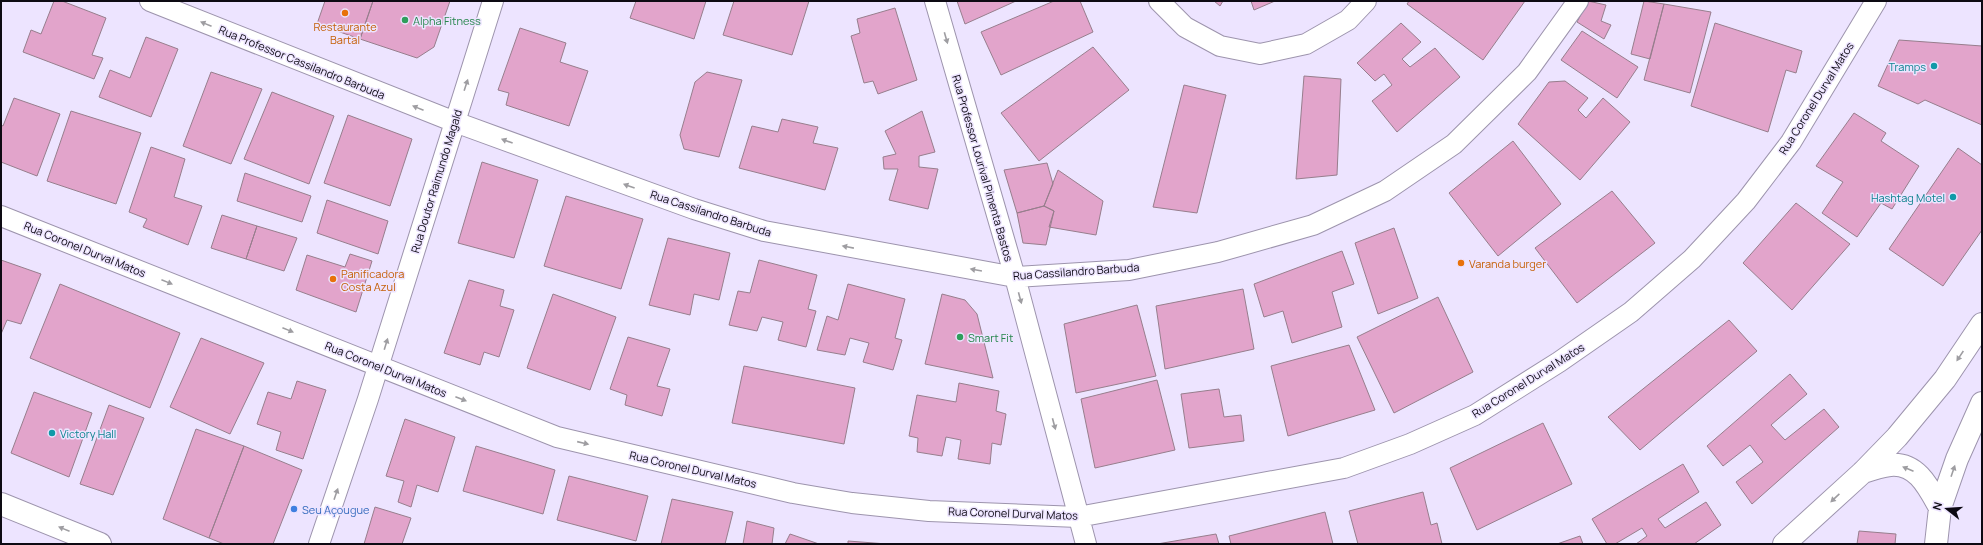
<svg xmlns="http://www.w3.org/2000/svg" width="1983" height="545" font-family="Manrope,sans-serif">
<rect width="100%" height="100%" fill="#ede4ff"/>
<path fill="#e2a4cb" stroke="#977e8d" d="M 54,1 L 62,1 L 106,18 L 92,55 L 103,58 L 94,79 L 23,52 L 31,30 L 41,34 Z
M 325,1 L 373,1 L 360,39 L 317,24 Z
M 373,1 L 450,1 L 434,47 L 417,58 L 360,39 Z
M 636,1 L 706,1 L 694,39 L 630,18 Z
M 734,1 L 809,1 L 792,55 L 723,35 Z
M 957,1 L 1016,1 L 965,24 Z
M 1054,1 L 1080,1 L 1093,32 L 1001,75 L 981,32 Z
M 1214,1 L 1223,1 L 1220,6 Z
M 1251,1 L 1275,1 L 1254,10 Z
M 1409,1 L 1525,1 L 1483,60 L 1407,4 Z
M 1588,1 L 1606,5 L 1601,21 L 1611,25 L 1604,39 L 1577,22 Z
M 1644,1 L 1664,4 L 1650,59 L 1631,54 Z
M 1664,4 L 1711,12 L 1690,93 L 1644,80 Z
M 895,8 L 917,80 L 878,94 L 873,81 L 864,83 L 851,36 L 860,33 L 857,19 Z
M 1401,23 L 1421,42 L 1402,59 L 1410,67 L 1435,48 L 1460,77 L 1397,132 L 1372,101 L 1392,85 L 1384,74 L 1375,81 L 1357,63 Z
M 1715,23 L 1802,51 L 1796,73 L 1786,70 L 1768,132 L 1691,106 Z
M 520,28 L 566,43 L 560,62 L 588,71 L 569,126 L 506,105 L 509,93 L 498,90 Z
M 1582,31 L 1638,67 L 1617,98 L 1561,60 Z
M 146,37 L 178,49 L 151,117 L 99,97 L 110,70 L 130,78 Z
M 1899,40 L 1982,46 L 1982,125 L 1925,100 L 1918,104 L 1878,86 Z
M 1093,47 L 1129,90 L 1039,161 L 1001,113 Z
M 211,72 L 262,89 L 231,164 L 183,146 Z
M 707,72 L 742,80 L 719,157 L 684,149 L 680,135 L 695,82 Z
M 1304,76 L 1341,79 L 1337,175 L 1296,179 Z
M 1565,81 L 1588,98 L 1578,110 L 1586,118 L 1603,98 L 1630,122 L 1580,180 L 1518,124 L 1549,82 Z
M 1184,85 L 1226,95 L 1197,213 L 1153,207 Z
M 272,92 L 334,116 L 309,184 L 244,159 Z
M 14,98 L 60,114 L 37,176 L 1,162 L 1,125 L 3,126 Z
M 71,111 L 141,133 L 116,204 L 47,181 Z
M 922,111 L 935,152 L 919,156 L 919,167 L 938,169 L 928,209 L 889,200 L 898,169 L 884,169 L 883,157 L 896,154 L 885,131 Z
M 1854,113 L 1886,133 L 1881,141 L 1919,166 L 1892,209 L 1881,203 L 1857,237 L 1822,213 L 1843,182 L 1816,166 Z
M 348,115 L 412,139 L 390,206 L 324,183 Z
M 782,119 L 818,127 L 813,143 L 838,148 L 825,190 L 739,168 L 752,126 L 778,132 Z
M 1513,141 L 1561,204 L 1498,256 L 1449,193 Z
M 151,147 L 185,159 L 174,197 L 202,206 L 188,245 L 143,227 L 147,219 L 129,212 Z
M 1958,148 L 1982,165 L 1982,230 L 1943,286 L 1889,249 Z
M 482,162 L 538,180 L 514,258 L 458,243 Z
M 1047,163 L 1053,184 L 1044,206 L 1017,213 L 1004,170 Z
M 1058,170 L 1103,201 L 1096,235 L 1049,227 L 1054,211 L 1044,206 Z
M 245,173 L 311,196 L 302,222 L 237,201 Z
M 1612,191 L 1655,243 L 1577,303 L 1535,248 Z
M 566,196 L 643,219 L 621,289 L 544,266 Z
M 327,200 L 388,221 L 378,254 L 317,233 Z
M 1796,203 L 1850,244 L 1792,310 L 1743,263 Z
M 1044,206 L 1054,211 L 1046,245 L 1023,243 L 1017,213 Z
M 222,215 L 257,226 L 246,259 L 211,248 Z
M 257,226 L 297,238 L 284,271 L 246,259 Z
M 1394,228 L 1418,298 L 1378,314 L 1355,243 Z
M 668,238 L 730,253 L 719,300 L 694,294 L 690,315 L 649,305 Z
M 1342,251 L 1354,284 L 1332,292 L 1342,327 L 1292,343 L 1283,311 L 1264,317 L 1254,284 Z
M 350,254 L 372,261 L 356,312 L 296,290 L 307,255 L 345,267 Z
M 1,260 L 41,274 L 21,324 L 7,320 L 1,334 Z
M 759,260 L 817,275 L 808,309 L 816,311 L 806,347 L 778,340 L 783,322 L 762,317 L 757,331 L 729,325 L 738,291 L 750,293 Z
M 469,280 L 504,290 L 500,306 L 514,310 L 499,357 L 484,352 L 480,365 L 444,353 Z
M 60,284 L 180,333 L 150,408 L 30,358 Z
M 848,284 L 905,299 L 895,338 L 902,340 L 893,370 L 863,362 L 869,343 L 850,338 L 845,355 L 817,350 L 827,316 L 838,320 Z
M 1243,289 L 1254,349 L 1165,369 L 1156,306 Z
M 553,294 L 616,317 L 590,390 L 527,368 Z
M 942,294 L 965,300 L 977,314 L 993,378 L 925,364 Z
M 1438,297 L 1473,372 L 1394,413 L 1357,337 Z
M 1137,305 L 1156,376 L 1076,393 L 1064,324 Z
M 1729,320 L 1757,351 L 1640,450 L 1608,417 Z
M 628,337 L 670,349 L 657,386 L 670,389 L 662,416 L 625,405 L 627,395 L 610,389 Z
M 201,338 L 264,363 L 230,434 L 170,407 Z
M 1349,345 L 1375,410 L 1288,436 L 1271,366 Z
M 744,366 L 855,388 L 844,444 L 732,423 Z
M 1790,374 L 1807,394 L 1771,425 L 1785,440 L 1824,409 L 1839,427 L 1752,504 L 1736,482 L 1763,462 L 1750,445 L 1723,466 L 1707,446 Z
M 1157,380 L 1175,450 L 1095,468 L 1081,399 Z
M 297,381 L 326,390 L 303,459 L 276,450 L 281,432 L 257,424 L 268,392 L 291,399 Z
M 959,383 L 999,391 L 996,411 L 1006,414 L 1001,445 L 992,443 L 990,464 L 958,459 L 961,440 L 946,437 L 942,456 L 917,452 L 918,438 L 909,436 L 917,395 L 956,402 Z
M 1219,389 L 1224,417 L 1241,415 L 1244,441 L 1189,448 L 1181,394 Z
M 34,392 L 92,413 L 69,477 L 11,453 Z
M 109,405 L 144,418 L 113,495 L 80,484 Z
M 405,419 L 455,437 L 438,492 L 417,485 L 411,507 L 398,502 L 404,481 L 386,476 Z
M 1543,423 L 1572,484 L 1477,530 L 1450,468 Z
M 196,429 L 244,446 L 209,538 L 163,519 Z
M 244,446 L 302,470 L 273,544 L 224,544 L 209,538 Z
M 476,446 L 555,470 L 543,514 L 463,491 Z
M 1683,464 L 1699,492 L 1658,519 L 1665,528 L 1706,502 L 1721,525 L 1694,544 L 1636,544 L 1647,536 L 1642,528 L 1615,544 L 1607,544 L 1592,519 Z
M 569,476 L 648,496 L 636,541 L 557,520 Z
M 1423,492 L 1431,525 L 1437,523 L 1442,544 L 1358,544 L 1349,511 Z
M 672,499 L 733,512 L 725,544 L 661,544 Z
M 375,507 L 411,518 L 402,544 L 364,544 Z
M 1325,512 L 1333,544 L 1231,544 L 1229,536 Z
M 747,521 L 774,528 L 772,544 L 743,544 Z
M 1859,531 L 1896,534 L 1895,544 L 1857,544 Z
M 790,534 L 819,544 L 785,544 Z
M 1216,534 L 1219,544 L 1157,544 Z
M 1580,536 L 1583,544 L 1557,544 Z
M 848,541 L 887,544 L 848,544 Z"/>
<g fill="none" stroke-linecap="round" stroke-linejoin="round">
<g stroke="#9d94ad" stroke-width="22">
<path id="minor" d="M 150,1 L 455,122 L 694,209 L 764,231 L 1015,277 L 1129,270 L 1218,252 L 1313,225 L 1385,191 L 1454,144 L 1527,72 L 1578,1
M 935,1 L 1015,277 L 1086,544
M 1159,1 L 1185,27 L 1220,46 L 1260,54 L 1306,44 L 1348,20 L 1366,1
M 1,216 L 557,437 L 793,493 L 852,503 L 929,511 L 1078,517 L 1344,468 L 1410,444 L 1475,415 L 1559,362 L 1631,312 L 1692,259 L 1746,201 L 1791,142 L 1876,1
M 319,544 L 368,399 L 493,1"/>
</g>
<g stroke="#9d94ad" stroke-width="24">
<path id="tertiary" d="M 1863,472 C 1872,469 1881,466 1890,465 C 1917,462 1929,488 1940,508
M 1,504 L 100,544
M 1784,544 L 1863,472 L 1897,437 L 1945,379 L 1982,324
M 1936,544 L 1940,508 L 1957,459 L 1982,403"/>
</g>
<use href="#minor" stroke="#fff" stroke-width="20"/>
<use href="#tertiary" stroke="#fff" stroke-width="22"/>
</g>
<defs><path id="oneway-solid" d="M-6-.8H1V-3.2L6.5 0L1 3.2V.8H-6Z"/></defs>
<g fill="#9e9da1">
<use href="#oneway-solid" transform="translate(206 24) rotate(-158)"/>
<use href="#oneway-solid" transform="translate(946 38) rotate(74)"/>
<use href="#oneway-solid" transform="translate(466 85) rotate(-72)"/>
<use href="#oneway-solid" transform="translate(418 108) rotate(-158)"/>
<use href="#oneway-solid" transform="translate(507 141) rotate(-160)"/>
<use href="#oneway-solid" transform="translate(629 186) rotate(-160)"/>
<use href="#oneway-solid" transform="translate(848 247) rotate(-169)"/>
<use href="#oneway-solid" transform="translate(976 270) rotate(-170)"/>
<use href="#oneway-solid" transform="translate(167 282) rotate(22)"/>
<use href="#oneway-solid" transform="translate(1020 298) rotate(75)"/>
<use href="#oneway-solid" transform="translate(288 330) rotate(22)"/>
<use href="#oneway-solid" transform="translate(386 344) rotate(-73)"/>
<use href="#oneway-solid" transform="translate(1960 356) rotate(124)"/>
<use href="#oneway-solid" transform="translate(461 399) rotate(21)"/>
<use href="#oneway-solid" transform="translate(1054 424) rotate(75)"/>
<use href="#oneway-solid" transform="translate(583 443) rotate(13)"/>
<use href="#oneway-solid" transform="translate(1908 469) rotate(-157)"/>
<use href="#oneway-solid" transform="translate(1953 471) rotate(-71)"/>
<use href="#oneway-solid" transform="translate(336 494) rotate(-71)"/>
<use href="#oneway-solid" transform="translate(1835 498) rotate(137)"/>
<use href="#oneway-solid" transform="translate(64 529) rotate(-158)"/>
</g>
<g fill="#e8710a" stroke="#ede4ff" stroke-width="1.5">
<circle cx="345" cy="13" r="4"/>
<circle cx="1461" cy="263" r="4"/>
<circle cx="333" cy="279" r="4"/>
</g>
<g fill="#2e9e5b" stroke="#ede4ff" stroke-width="1.5">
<circle cx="405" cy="20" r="4"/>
<circle cx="960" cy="337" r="4"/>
</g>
<g fill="#0f9aa8" stroke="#ede4ff" stroke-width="1.5">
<circle cx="1934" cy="66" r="4"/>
<circle cx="1953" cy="197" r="4"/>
<circle cx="52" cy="433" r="4"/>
</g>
<circle fill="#3f7fe0" stroke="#ede4ff" stroke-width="1.5" cx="294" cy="509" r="4"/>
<g text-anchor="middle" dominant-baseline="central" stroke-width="3" stroke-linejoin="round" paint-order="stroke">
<g font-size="11" fill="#27864d" stroke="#ede4ff" text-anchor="start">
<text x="413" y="20">Alpha Fitness</text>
<text x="968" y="337">Smart Fit</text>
</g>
<g font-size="11" fill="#c56008" stroke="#ede4ff" text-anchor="start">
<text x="345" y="26" text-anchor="middle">Restaurante<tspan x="345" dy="13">Bartal</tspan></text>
<text x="1469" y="263">Varanda burger</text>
<text x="341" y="273">Panificadora<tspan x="341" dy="13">Costa Azul</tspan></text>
</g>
<g font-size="11" fill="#0d0a13" stroke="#ede4ff">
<text transform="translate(302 62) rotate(22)">Rua Professor Cassilandro Barbuda</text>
<text transform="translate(1816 98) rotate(-58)">Rua Coronel Durval Matos</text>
<text transform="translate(983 168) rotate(74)">Rua Professor Lourival Pimenta Bastos</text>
<text transform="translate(436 181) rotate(-73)">Rua Doutor Raimundo Magald</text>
<text transform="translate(711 213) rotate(18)">Rua Cassilandro Barbuda</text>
<text transform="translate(85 249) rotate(22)">Rua Coronel Durval Matos</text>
<text transform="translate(1076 271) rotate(-4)">Rua Cassilandro Barbuda</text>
<text transform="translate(386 369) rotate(22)">Rua Coronel Durval Matos</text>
<text transform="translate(1528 380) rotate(-32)">Rua Coronel Durval Matos</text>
<text transform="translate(693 469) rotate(13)">Rua Coronel Durval Matos</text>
<text transform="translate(1013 513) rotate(2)">Rua Coronel Durval Matos</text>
</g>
<g font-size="11" fill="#0d838f" stroke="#ede4ff" text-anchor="end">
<text x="1926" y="66">Tramps</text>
<text x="1945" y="197">Hashtag Motel</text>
<text x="60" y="433" text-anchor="start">Victory Hall</text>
</g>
<g font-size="11" fill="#366cbe" stroke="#ede4ff" text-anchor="start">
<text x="302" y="509">Seu Açougue</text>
</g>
</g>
<rect width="1983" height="545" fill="none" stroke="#0d0a13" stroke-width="4"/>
<g transform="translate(1947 509) rotate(287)" stroke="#ede4ff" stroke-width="3" paint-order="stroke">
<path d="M0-3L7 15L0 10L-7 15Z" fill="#0d0a13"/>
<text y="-6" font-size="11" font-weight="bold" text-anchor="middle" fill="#0d0a13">N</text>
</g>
</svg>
